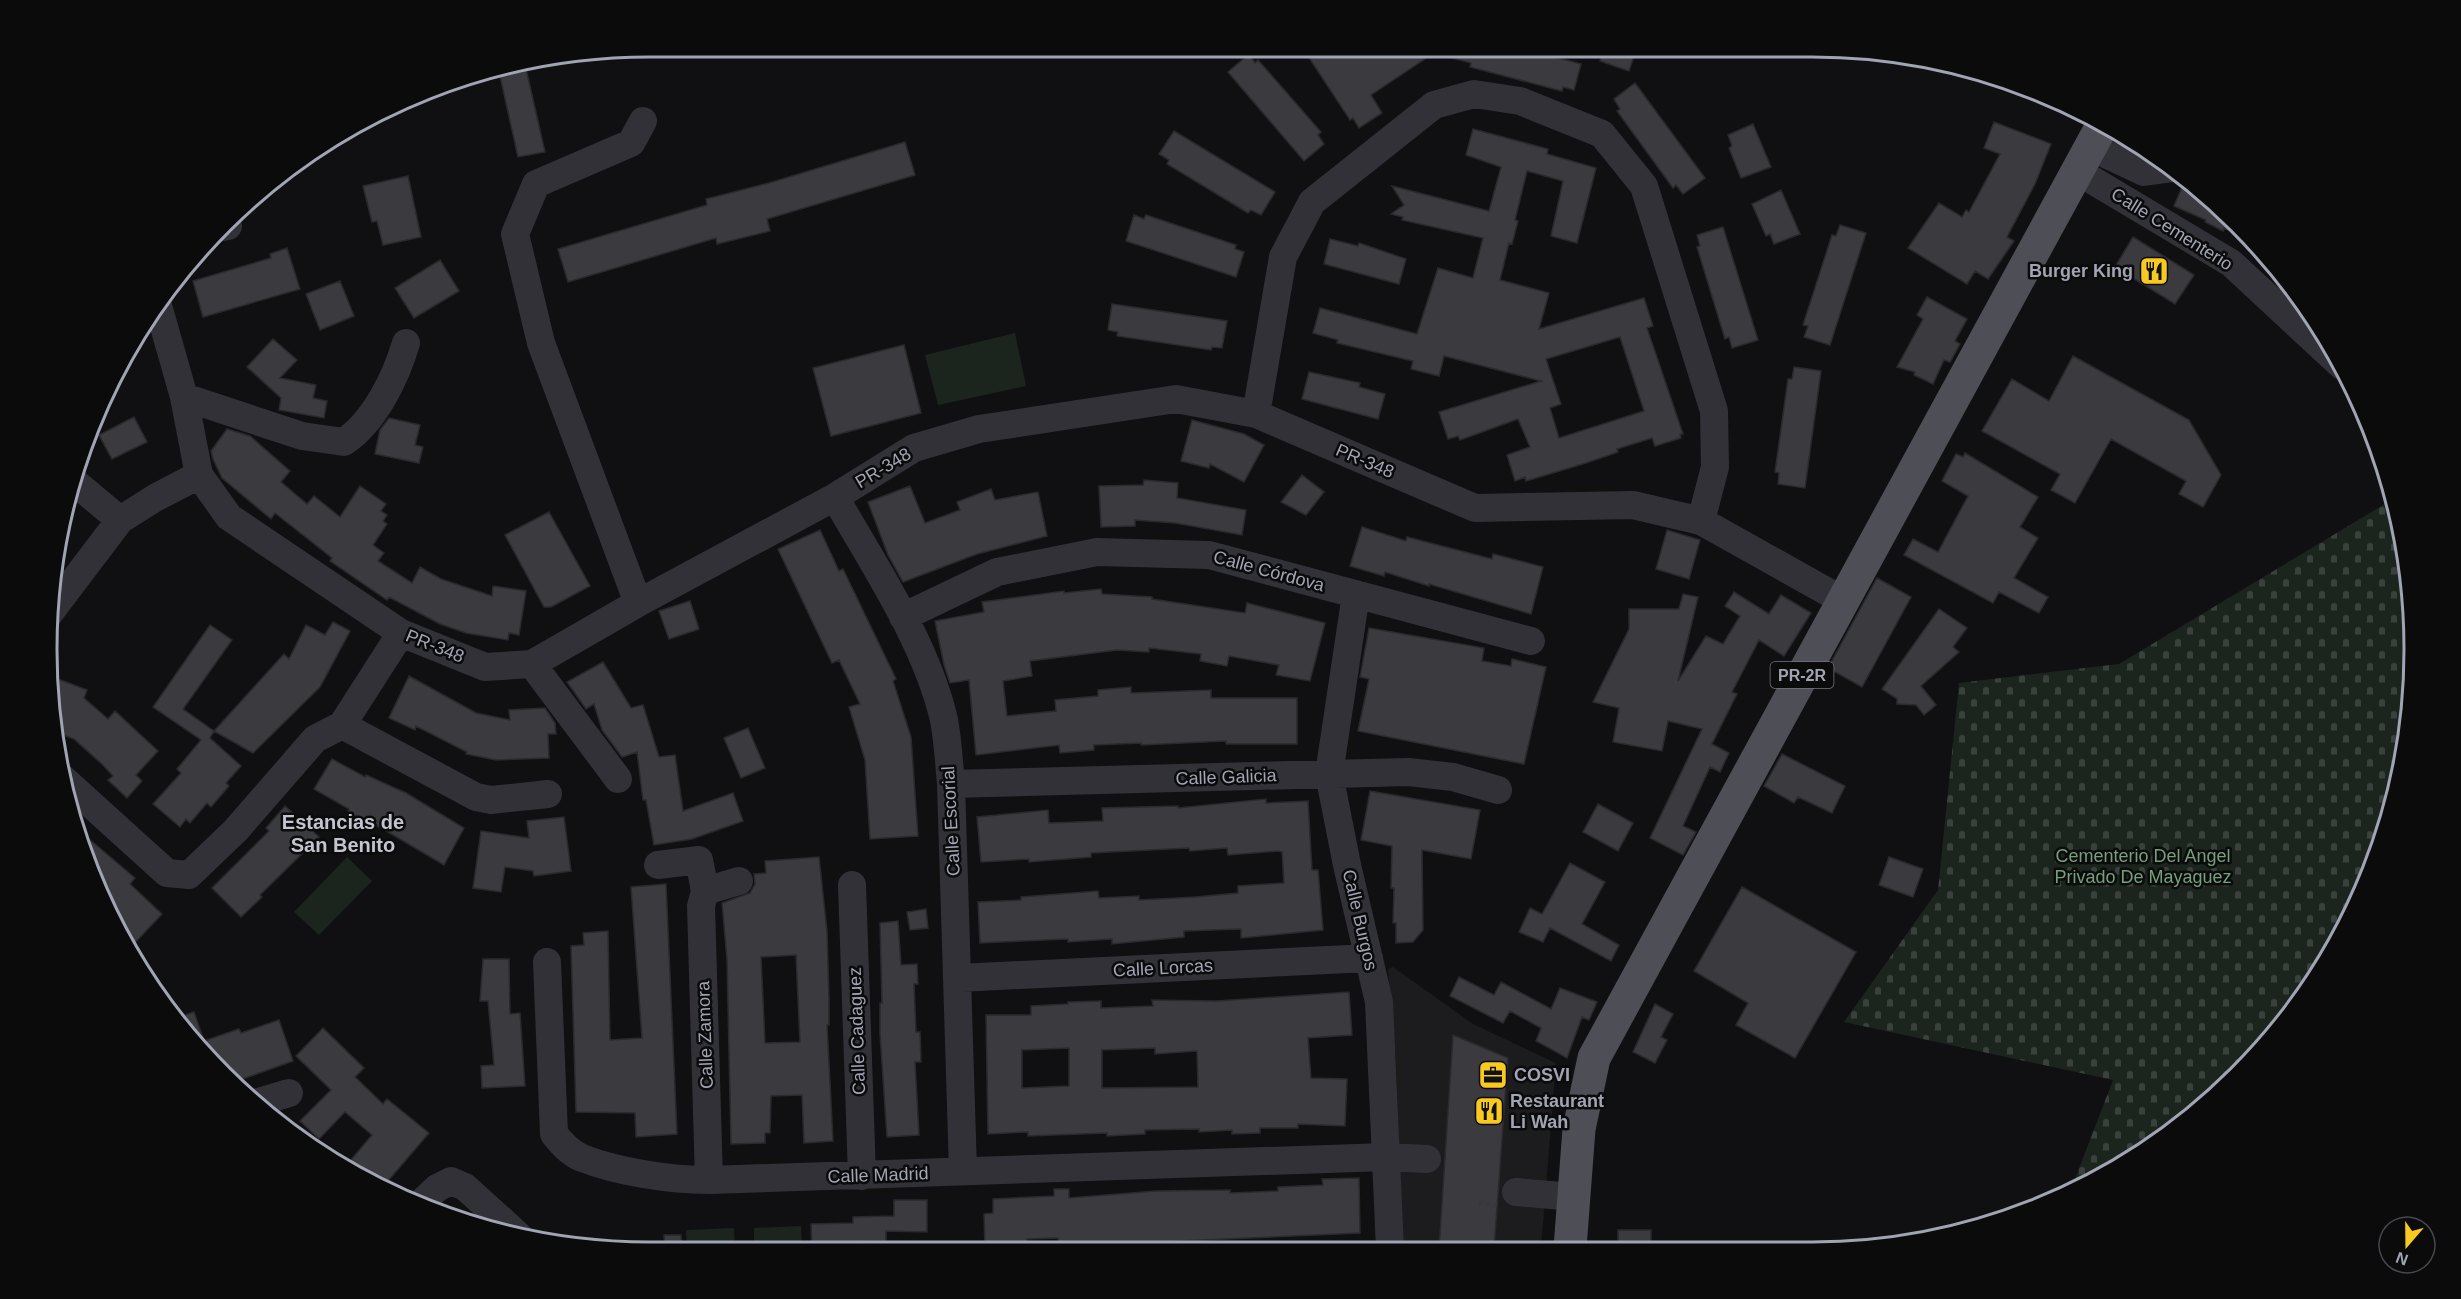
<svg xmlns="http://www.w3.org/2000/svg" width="2461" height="1299" font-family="Arial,sans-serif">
<defs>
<pattern id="cemetery-stones" width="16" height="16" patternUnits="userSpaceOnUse" patternTransform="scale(1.5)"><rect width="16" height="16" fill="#1c241e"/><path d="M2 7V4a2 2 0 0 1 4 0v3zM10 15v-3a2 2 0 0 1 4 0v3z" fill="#3a413c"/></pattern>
</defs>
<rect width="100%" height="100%" fill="#101012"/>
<path fill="#1c1c1f" d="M 1393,967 L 1473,1024 L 1556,1063 L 1541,1248 L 1403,1249 L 1396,1060 L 1388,969 Z"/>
<path fill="url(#cemetery-stones)" d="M 2393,499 L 2409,571 L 2413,689 L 2394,806 L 2352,917 L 2265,1047 L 2147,1151 L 2070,1192 L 2113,1080 L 1844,1022 L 1938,890 L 1959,683 L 2119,664 Z"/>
<path fill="#1c241e" d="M 1015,333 L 1026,386 L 938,405 L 925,355 Z
M 347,857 L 372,881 L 319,935 L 294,912 Z
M 801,1226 L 802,1251 L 754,1251 L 754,1228 Z
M 734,1228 L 735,1251 L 687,1251 L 686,1230 Z"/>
<path fill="#3a3a3f" stroke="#2a2a2e" stroke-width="1.5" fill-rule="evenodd" d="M 1302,47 L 1518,47 L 1581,64 L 1574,90 L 1563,87 L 1562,91 L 1470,67 L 1471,63 L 1434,53 L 1371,95 L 1382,113 L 1359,128 L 1353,118 L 1350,120 Z
M 1604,48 L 1619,48 L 1635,53 L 1629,71 L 1600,61 Z
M 1249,54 L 1255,63 L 1258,60 L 1321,132 L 1318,135 L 1324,144 L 1304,161 L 1228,72 Z
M 524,60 L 545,152 L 518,157 L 498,67 Z
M 1635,83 L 1705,178 L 1683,194 L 1676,185 L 1673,188 L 1617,111 L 1620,109 L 1614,99 Z
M 1994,122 L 2051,144 L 2035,184 L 2007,237 L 2014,241 L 1988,279 L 1975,271 L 1967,284 L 1908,248 L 1939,203 L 1962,217 L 1966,210 L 1969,212 L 2000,154 L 1984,148 Z
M 1753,124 L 1771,167 L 1741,178 L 1729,148 L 1732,146 L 1728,135 Z
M 1473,129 L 1548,149 L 1547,154 L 1596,168 L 1577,243 L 1551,236 L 1563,181 L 1527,171 L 1515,220 L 1518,221 L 1512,244 L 1509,243 L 1500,280 L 1549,293 L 1539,329 L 1644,298 L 1653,326 L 1647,328 L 1683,434 L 1680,434 L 1681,438 L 1655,446 L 1652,438 L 1617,449 L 1618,452 L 1586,463 L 1526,481 L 1525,477 L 1515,481 L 1507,455 L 1530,447 L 1518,419 L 1460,440 L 1458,436 L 1448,439 L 1439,412 L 1541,381 L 1444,356 L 1439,376 L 1411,369 L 1413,361 L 1337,343 L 1338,340 L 1313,333 L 1320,308 L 1417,334 L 1438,268 L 1473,278 L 1483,238 L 1402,220 L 1403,217 L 1391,214 L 1404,205 L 1392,186 L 1489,211 L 1501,167 L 1466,155 ZM 1620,337 L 1644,411 L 1559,438 L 1550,408 L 1561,404 L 1546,359 Z
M 1174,131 L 1275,192 L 1261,215 L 1251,210 L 1248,213 L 1167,164 L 1169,160 L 1159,154 Z
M 905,142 L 915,175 L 767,219 L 770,231 L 717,244 L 716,238 L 568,282 L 558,249 L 707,205 L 706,199 L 769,183 Z
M 408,176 L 421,237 L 383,245 L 377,221 L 372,222 L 363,186 Z
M 2186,178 L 2247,236 L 2246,237 L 2224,228 L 2223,231 L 2205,222 L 2206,220 L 2174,206 Z
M 1781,190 L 1800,234 L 1774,244 L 1770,234 L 1766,236 L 1752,204 Z
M 1134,215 L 1144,219 L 1146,215 L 1236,245 L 1235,249 L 1244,252 L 1236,277 L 1126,241 Z
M 1840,225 L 1866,233 L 1830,345 L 1804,337 L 1808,326 L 1803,325 L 1832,235 L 1836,236 Z
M 1723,227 L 1758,340 L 1732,348 L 1729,337 L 1725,339 L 1697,247 L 1700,246 L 1697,235 Z
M 2133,237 L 2194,275 L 2175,304 L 2115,267 Z
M 1330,239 L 1358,246 L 1359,243 L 1406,259 L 1399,284 L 1324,264 Z
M 287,248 L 300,289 L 203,317 L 193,281 L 271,258 L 270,254 Z
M 440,260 L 459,291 L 414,318 L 395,288 Z
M 340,281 L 354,316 L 320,330 L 306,294 Z
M 1927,297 L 1967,319 L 1955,341 L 1960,344 L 1950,362 L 1944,360 L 1933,384 L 1914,375 L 1915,372 L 1897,367 L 1923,319 L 1917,315 Z
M 1112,304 L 1227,321 L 1222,348 L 1212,347 L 1211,350 L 1117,336 L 1118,332 L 1108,330 Z
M 273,339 L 297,360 L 280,378 L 316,385 L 313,398 L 327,401 L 324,418 L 279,410 L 281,398 L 247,367 Z
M 904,345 L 921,413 L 831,436 L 813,368 Z
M 2073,356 L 2189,420 L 2221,475 L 2203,507 L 2179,494 L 2186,481 L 2111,439 L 2075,503 L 2051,490 L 2060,474 L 1982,431 L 2012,379 L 2049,401 Z
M 1794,367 L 1821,371 L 1805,488 L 1778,484 L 1779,473 L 1775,472 L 1788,379 L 1792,379 Z
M 1309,372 L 1360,383 L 1359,387 L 1385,394 L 1378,419 L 1302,399 Z
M 134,417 L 147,442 L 112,459 L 99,435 Z
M 389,418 L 420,425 L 415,445 L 423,447 L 419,463 L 375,454 L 380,430 Z
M 1192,420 L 1244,434 L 1264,445 L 1244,482 L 1210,464 L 1209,468 L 1181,461 Z
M 227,429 L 250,436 L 290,471 L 281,482 L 307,504 L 314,496 L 340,517 L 360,486 L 386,504 L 381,511 L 387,515 L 383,521 L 387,524 L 373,545 L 384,553 L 378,561 L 412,583 L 420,567 L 441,579 L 492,596 L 493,586 L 526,591 L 519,635 L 509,633 L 508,640 L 466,633 L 440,624 L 389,597 L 387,600 L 330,561 L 332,558 L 275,513 L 271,519 L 222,478 L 213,459 L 211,451 Z
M 1965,453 L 2038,497 L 2020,527 L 2038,538 L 2014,578 L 2048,597 L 2039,613 L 1999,592 L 1993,603 L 1904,555 L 1913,539 L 1938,552 L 1968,496 L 1942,481 L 1956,454 L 1963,457 Z
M 1302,475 L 1324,492 L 1306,515 L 1281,502 Z
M 1144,480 L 1178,483 L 1177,498 L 1246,510 L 1242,535 L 1175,523 L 1135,520 L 1135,526 L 1101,527 L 1099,486 L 1143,485 Z
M 910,486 L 925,523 L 960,510 L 957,502 L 991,489 L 995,500 L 1038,492 L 1047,536 L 977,554 L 903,582 L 888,555 L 868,502 Z
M 549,512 L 590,586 L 551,607 L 544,607 L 505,535 Z
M 1362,527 L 1406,541 L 1407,537 L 1492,559 L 1493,554 L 1543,567 L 1531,614 L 1429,584 L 1429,586 L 1385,572 L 1384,576 L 1350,566 Z
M 820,530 L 839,571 L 843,569 L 896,679 L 893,681 L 911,737 L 918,836 L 870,839 L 865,760 L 849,707 L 860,704 L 839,660 L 832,663 L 778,549 Z
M 1667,530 L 1700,540 L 1689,579 L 1656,569 Z
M 1877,578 L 1911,597 L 1862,687 L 1828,668 Z
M 1101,589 L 1102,594 L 1152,597 L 1152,599 L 1245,613 L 1247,603 L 1325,623 L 1310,681 L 1276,675 L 1279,665 L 1229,656 L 1227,666 L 1200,661 L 1201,654 L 1149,648 L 1149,652 L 1117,650 L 1030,661 L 1032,676 L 1003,681 L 1007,716 L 1056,711 L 1055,700 L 1098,696 L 1098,690 L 1131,687 L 1131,693 L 1211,690 L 1211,698 L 1297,698 L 1297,744 L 1226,744 L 1226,741 L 1141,745 L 1141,743 L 1094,745 L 1094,750 L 1060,753 L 1059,745 L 976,755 L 969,680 L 950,683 L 944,665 L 935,621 L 984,612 L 982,602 L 1064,591 L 1064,593 Z
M 1734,592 L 1769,614 L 1781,595 L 1811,613 L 1784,656 L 1759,640 L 1732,692 L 1737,694 L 1712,744 L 1729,753 L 1720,772 L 1710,767 L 1683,826 L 1696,832 L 1683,855 L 1650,838 L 1702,729 L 1668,721 L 1662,751 L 1613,742 L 1619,708 L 1593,702 L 1629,629 L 1629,609 L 1679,609 L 1683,594 L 1698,597 L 1678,681 L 1706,636 L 1723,644 L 1740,616 L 1725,606 Z
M 690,601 L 699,629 L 669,639 L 659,611 Z
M 1939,609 L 1967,628 L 1953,647 L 1959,652 L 1921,686 L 1936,705 L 1924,715 L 1916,705 L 1897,704 L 1897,699 L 1882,689 Z
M 333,622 L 350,631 L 320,687 L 253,753 L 214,731 L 210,738 L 241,766 L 226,783 L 229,786 L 211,807 L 207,803 L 190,823 L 186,819 L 180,827 L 153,804 L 181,773 L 177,769 L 201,740 L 153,707 L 210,625 L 232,640 L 183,709 L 214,731 L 284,654 L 289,659 L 306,625 L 325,635 Z
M 1369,628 L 1484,648 L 1482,661 L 1511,666 L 1512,659 L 1546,667 L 1524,764 L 1358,731 L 1369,679 L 1360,677 Z
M 603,662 L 631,708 L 643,705 L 659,757 L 675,755 L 683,811 L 733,793 L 743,821 L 692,839 L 654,845 L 646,800 L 643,800 L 637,752 L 622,757 L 602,730 L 594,704 L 586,709 L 567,682 Z
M 50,676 L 87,690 L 84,698 L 108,719 L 115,711 L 158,751 L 136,775 L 142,781 L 127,798 L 108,780 L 113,776 L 103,765 L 74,739 L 52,731 Z
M 409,676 L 476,713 L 510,720 L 509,710 L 545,708 L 555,723 L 556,734 L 548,734 L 549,758 L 496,760 L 466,754 L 467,752 L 416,726 L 415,730 L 389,718 Z
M 748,728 L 765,768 L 741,778 L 724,738 Z
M 1782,754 L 1845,786 L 1832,813 L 1798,797 L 1794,803 L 1764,786 Z
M 332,759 L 365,777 L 366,775 L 406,793 L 464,828 L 444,865 L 383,829 L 348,812 L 349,809 L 314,789 Z
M 1370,791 L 1480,810 L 1471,859 L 1422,850 L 1423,930 L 1413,942 L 1396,943 L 1396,923 L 1393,923 L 1394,888 L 1391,888 L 1392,846 L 1361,840 Z
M 1266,799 L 1266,803 L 1308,801 L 1312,870 L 1318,870 L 1323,930 L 1241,938 L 1241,929 L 1184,931 L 1184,937 L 1112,944 L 1112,939 L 1068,942 L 1068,939 L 980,943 L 978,902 L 1021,900 L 1021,897 L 1098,891 L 1099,898 L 1139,896 L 1139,900 L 1195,897 L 1238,893 L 1238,886 L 1284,883 L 1282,852 L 1278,851 L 1228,855 L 1227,848 L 1190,851 L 1189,848 L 1091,853 L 1091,857 L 1029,862 L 1029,859 L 981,862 L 977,817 L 1048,810 L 1049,823 L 1103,821 L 1102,808 L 1178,806 L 1178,808 Z
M 1598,804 L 1633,823 L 1618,851 L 1583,832 Z
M 285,806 L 319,837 L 260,895 L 262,897 L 241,917 L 212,888 L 269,831 L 266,828 Z
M 564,817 L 571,871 L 534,876 L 533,871 L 505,867 L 501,892 L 473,888 L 481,831 L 529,838 L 527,821 Z
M 75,827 L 135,878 L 130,884 L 162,914 L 128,950 L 109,916 Z
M 819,857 L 827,931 L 829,999 L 829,1025 L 827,1025 L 833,1141 L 804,1143 L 802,1095 L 771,1096 L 770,1133 L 765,1133 L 765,1143 L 731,1144 L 727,959 L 722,903 L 750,893 L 755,884 L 754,874 L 766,873 L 765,861 ZM 796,955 L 800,1042 L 765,1043 L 761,957 Z
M 1889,857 L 1923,869 L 1913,897 L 1879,885 Z
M 1570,863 L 1605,882 L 1582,924 L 1619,945 L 1611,961 L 1550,928 L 1543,942 L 1519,932 L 1530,908 L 1542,914 Z
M 666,884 L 677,1134 L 636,1137 L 635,1113 L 576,1112 L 571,946 L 584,945 L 583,933 L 608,931 L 610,1040 L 642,1038 L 631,887 Z
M 1742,887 L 1856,952 L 1795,1058 L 1736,1025 L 1748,1003 L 1694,971 Z
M 926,909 L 928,928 L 910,930 L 907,912 Z
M 898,921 L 901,965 L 917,964 L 918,984 L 914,984 L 916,1032 L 920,1032 L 921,1062 L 915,1062 L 919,1135 L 887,1137 L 880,1034 L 880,1003 L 882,1003 L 880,923 Z
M 483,959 L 509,959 L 510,1014 L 520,1013 L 525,1086 L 482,1088 L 481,1066 L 494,1065 L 488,1001 L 480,1001 Z
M 1459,977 L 1494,995 L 1501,982 L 1551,1009 L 1560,988 L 1597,1002 L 1589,1020 L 1582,1017 L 1567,1058 L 1536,1041 L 1541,1028 L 1510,1011 L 1503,1023 L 1450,996 Z
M 1349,992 L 1352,1035 L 1308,1038 L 1311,1078 L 1347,1079 L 1345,1126 L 1298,1124 L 1298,1128 L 1260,1128 L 1260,1133 L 1232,1134 L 1232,1130 L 1199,1132 L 1199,1129 L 1145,1130 L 1145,1134 L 1107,1136 L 1107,1133 L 1028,1136 L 1028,1132 L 988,1134 L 986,1015 L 1031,1015 L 1031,1006 L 1068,1004 L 1068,1002 L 1101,1001 L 1101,1008 L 1153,1006 L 1152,1000 L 1217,1001 ZM 1069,1048 L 1069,1086 L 1022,1088 L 1022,1050 ZM 1155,1048 L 1155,1054 L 1197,1051 L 1198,1087 L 1102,1088 L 1102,1050 Z
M 1655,1004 L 1673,1014 L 1661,1037 L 1667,1040 L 1655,1063 L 1633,1052 Z
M 194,1012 L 204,1041 L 239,1029 L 241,1033 L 279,1020 L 293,1061 L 231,1083 L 176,1018 Z
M 323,1028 L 364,1068 L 355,1077 L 383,1104 L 387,1099 L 429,1133 L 381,1189 L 345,1167 L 372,1135 L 345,1112 L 319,1139 L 300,1121 L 331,1090 L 296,1056 Z
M 1453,1035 L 1508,1058 L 1494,1249 L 1439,1249 Z
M 1359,1178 L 1360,1233 L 1180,1241 L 1112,1246 L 1112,1250 L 1059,1249 L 1058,1238 L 1027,1239 L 1027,1245 L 1002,1245 L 1002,1250 L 985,1250 L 984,1214 L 993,1213 L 993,1199 L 1054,1196 L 1054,1189 L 1069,1189 L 1069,1198 L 1156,1191 L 1230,1190 L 1230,1193 L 1278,1191 L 1278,1187 L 1323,1185 L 1322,1179 Z
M 894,1200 L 927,1200 L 927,1232 L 886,1231 L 886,1241 L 848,1242 L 848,1249 L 812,1251 L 811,1224 L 853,1223 L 853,1217 L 894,1216 Z
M 1618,1230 L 1651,1230 L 1651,1248 L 1618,1248 Z
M 664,1235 L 681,1235 L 682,1251 L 665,1251 Z"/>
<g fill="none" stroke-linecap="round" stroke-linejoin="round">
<path stroke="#37383e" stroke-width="4" stroke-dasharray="3 4.5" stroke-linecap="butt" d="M 1479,1203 L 1497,1205"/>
<path stroke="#313137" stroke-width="28" d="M 2091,147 L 2144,172 L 2173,168
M 2077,171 L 2231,263 L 2342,366
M 223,227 L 228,226
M 157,302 L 184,397 L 199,475 L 229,517 L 401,633 L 485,667 L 532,664 L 638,603 L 835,497 L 914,448 L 979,429 L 1176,399 L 1256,414 L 1475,508 L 1633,505 L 1701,521 L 1842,600
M 184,397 L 302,436 L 344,442 C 375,421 396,377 406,343
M 1256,414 L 1283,257 L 1312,202 L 1434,105 L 1474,94 L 1520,101 L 1602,134 L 1644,186 L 1714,411 L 1715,467 L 1701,521
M 72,480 L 120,520
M 835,497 C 874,566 926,642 944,720 C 948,741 949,763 951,784 L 963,1171
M 1356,594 L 1329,774 L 1347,865 L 1379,1002 L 1390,1249
M 638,603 L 541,343 L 515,234 L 536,184 L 631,143 L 643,121
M 48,615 L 120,520 L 155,498 L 199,475
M 903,617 L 997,572 L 1097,552 L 1209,555 L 1531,641
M 532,664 L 618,779
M 342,725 L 401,633
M 62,778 L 167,873 L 189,875 L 236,830 L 315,739 L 342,725 L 476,797 L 491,800 L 548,794
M 951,784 L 1408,772 L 1453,777 L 1498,790
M 658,865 L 699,860 L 705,891 L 701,906 L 709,1180
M 852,885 L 862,1176
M 705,891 L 739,881
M 547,962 L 554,1134 C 562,1144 570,1153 582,1158 C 618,1172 671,1180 709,1180 L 1385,1157 L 1427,1159
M 958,978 L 1369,958
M 255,1103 L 289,1093
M 1516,1192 L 1574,1197
M 420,1204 L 437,1188 L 451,1181 L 465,1187 L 519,1236"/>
<path stroke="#4d4e56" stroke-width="33" d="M 1570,1248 L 1579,1129 L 1594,1058 L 2103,124"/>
</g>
<defs>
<g id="restaurant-square" transform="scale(1.5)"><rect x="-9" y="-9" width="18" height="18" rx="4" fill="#f8ca21" stroke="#0b0b0c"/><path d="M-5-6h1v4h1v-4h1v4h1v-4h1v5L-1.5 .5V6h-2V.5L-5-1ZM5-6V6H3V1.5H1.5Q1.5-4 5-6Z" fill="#111"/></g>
<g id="office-square" transform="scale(1.5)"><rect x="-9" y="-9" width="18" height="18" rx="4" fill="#f8ca21" stroke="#0b0b0c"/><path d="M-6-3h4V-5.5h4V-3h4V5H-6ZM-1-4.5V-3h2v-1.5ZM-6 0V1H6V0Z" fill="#111"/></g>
</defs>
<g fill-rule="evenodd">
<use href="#restaurant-square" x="2154" y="271"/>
<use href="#office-square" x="1493" y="1075"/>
<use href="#restaurant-square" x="1489" y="1111"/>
</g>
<g text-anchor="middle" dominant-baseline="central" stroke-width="5" stroke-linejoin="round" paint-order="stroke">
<rect fill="#0b0b0c" stroke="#747681" stroke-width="1.5" x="1770.5" y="662" width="63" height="26" rx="4.5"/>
<g font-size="16" font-weight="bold" fill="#a1a4b3">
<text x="1802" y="675">PR-2R</text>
</g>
<g font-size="18" fill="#a1a4b3" stroke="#0b0b0c">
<text transform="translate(2172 229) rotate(32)">Calle Cementerio</text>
<text transform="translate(1365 461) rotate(23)">PR-348</text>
<text transform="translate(883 468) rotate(-31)">PR-348</text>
<text transform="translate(1269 571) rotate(15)">Calle Córdova</text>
<text transform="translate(435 646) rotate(22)">PR-348</text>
<text transform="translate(1226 777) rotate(-2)">Calle Galicia</text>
<text transform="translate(951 821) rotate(-93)">Calle Escorial</text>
<text transform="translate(1360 920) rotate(77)">Calle Burgos</text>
<text transform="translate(1163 968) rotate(-3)">Calle Lorcas</text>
<text transform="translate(857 1031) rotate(-92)">Calle Cadaguez</text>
<text transform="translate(705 1035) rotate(-92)">Calle Zamora</text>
<text transform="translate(878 1175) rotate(-2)">Calle Madrid</text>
</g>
<g font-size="18" font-weight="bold" fill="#a1a4b3" stroke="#0b0b0c" text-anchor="start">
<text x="2133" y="271" text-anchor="end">Burger King</text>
<text x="1514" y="1075">COSVI</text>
<text x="1510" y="1101">Restaurant<tspan x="1510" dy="21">Li Wah</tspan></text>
</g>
<g font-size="18" fill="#769f7e" stroke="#0b0b0c">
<text x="2143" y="856">Cementerio Del Angel<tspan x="2143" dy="21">Privado De Mayaguez</tspan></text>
</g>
<g font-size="20" font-weight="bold" fill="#c2c4cf" stroke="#0b0b0c">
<text x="343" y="822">Estancias de<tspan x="343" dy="23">San Benito</tspan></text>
</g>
</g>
<path d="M0 0H2461V1299H0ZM649 57H1812A592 592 0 0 1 2404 649V650A592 592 0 0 1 1812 1242H649A592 592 0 0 1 57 650V649A592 592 0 0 1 649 57Z" fill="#0b0b0c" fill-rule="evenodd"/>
<path fill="none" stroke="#a1a4b3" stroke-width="3" d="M649 57H1812A592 592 0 0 1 2404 649V650A592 592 0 0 1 1812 1242H649A592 592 0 0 1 57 650V649A592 592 0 0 1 649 57Z"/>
<g transform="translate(2407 1245) rotate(200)"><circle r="28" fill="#0b0b0c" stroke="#47484f" stroke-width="1.5"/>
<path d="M0-4.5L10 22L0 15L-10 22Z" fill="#f8ca21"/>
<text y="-9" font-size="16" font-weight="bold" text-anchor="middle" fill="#a1a4b3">N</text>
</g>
</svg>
